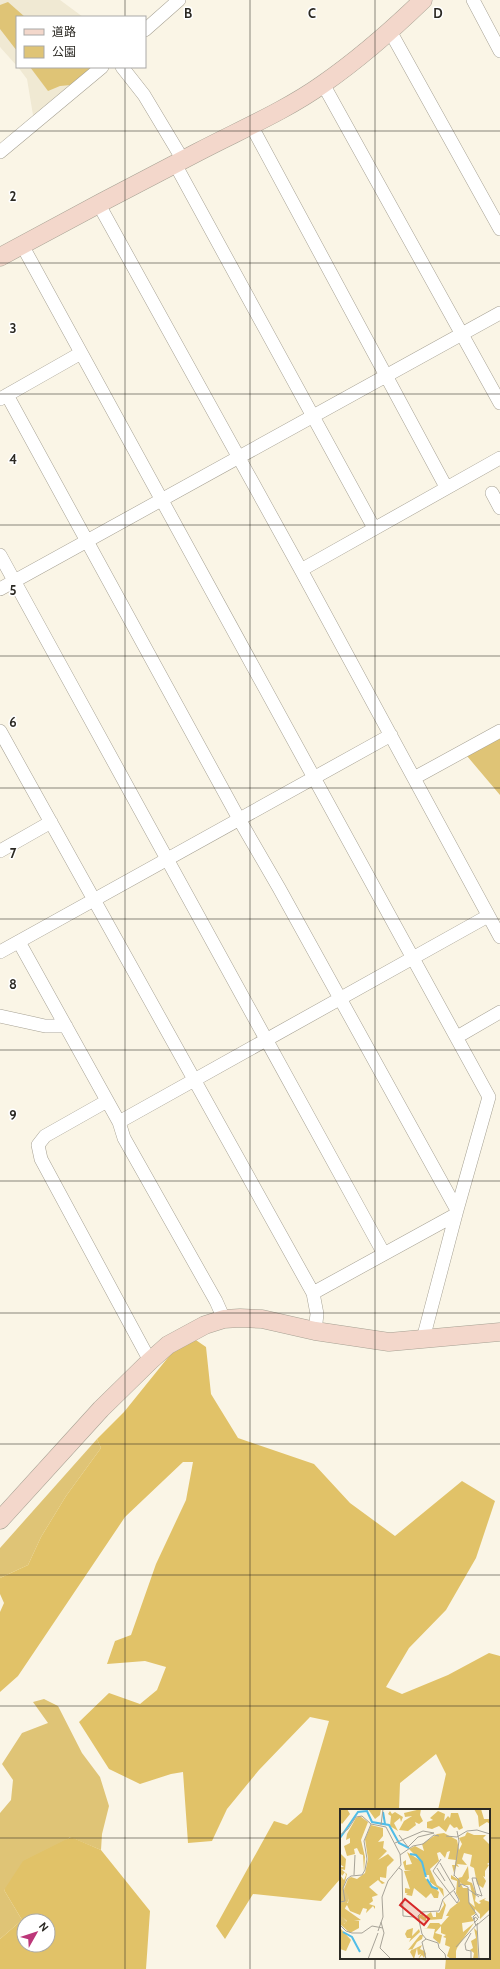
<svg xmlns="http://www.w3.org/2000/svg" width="500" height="1969" font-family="Cabin,'Noto Sans JP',sans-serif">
<rect width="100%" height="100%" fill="#faf5e6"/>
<path fill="#f0e9d3" d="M 0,0 L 60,0 L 83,17 L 17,17 L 17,66 L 0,47 Z
M 18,67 L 93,67 L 36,115 L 33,115 L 27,79 Z"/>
<path fill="#dfc476" d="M 8,2 L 25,17 L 17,17 L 17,51 L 0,29 L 0,5 Z
M 30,67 L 93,67 L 71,85 L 60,86 L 48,91 Z
M 500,737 L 500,795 L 467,756 Z
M 97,1439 L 101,1448 L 66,1496 L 41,1537 L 28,1565 L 0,1578 L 0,1548 Z
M 44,1699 L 58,1706 L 82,1753 L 100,1777 L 109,1806 L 102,1834 L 101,1850 L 70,1837 L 4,1890 L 22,1920 L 0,1939 L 0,1813 L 11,1800 L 13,1780 L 2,1764 L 22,1733 L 48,1723 L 33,1702 Z"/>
<path fill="#e1c268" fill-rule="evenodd" d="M 187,1334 L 206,1347 L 211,1394 L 238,1438 L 314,1464 L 350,1503 L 395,1536 L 462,1481 L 495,1501 L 476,1558 L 446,1610 L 409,1648 L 386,1687 L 402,1694 L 448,1675 L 489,1653 L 500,1656 L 500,1969 L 445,1969 L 446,1958 L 489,1958 L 489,1810 L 438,1810 L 446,1774 L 436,1754 L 400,1783 L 399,1810 L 341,1810 L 341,1878 L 321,1901 L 253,1894 L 225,1939 L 216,1926 L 274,1821 L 287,1825 L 302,1812 L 329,1721 L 310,1717 L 259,1770 L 227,1809 L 212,1841 L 188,1843 L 183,1772 L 171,1774 L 140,1784 L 109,1769 L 79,1722 L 109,1693 L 140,1704 L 157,1690 L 166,1667 L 145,1661 L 107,1664 L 115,1641 L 131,1635 L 156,1564 L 186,1500 L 193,1462 L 183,1462 L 125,1517 L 18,1676 L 0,1692 L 0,1612 L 4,1603 L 0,1594 L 0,1578 L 28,1565 L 41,1537 L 66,1496 L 101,1448 L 97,1439 L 124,1412 Z
M 71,1837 L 101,1850 L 150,1911 L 146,1969 L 0,1969 L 0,1939 L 22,1920 L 4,1890 L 23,1861 ZM 24,1921 L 48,1921 L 48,1945 L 24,1945 Z"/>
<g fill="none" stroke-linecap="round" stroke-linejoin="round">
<g stroke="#a6a193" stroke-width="14">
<path id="street" d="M 473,0 L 500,51
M 145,30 L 179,0
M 390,31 L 500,229
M 122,67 L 144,95 L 183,160
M 323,84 L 500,403
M 251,125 L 446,487
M 0,152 L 102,67
M 175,164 L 374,528
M 98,203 L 301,570 L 500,937
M 22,245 L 489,1097 L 457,1210 L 423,1339
M 7,395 L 239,819 L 279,888 L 457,1210
M 0,399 L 81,353
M 492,493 L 500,508
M 0,555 L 384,1254
M 301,570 L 500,458
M 0,589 L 500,313
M 0,731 L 313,1293 L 317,1314 L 315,1331
M 414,778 L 500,731
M 0,851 L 51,822
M 19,942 L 119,1122 L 124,1138 L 216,1301 L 224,1319
M 0,952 L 391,735
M 0,1016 L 45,1026 L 66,1026
M 457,1037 L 500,1012
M 107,1101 L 45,1136 L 38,1145 L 41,1159 L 150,1361
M 119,1122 L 488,916
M 313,1293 L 455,1215"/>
</g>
<g stroke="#a6a193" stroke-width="19">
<path id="secondary" d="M 0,257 C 66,221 132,186 198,152 C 240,130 285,111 323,84 C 359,59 392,30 423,0
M 0,1520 L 101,1409 L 150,1361 L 168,1345 L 205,1325 L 224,1319 L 240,1318 L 262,1319 L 315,1331 L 389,1342 L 500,1332"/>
</g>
<use href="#street" stroke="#fff" stroke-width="13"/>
<use href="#secondary" stroke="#f3d7cb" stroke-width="18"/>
</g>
<path fill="none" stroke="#2b2923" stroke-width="1" stroke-opacity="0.55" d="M 125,0 L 125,17M 250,0 L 250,1969M 375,0 L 375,1810M 125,67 L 125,1969M 0,131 L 500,131M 0,263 L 500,263M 0,394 L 500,394M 0,525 L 500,525M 0,656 L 500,656M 0,788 L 500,788M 0,919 L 500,919M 0,1050 L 500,1050M 0,1181 L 500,1181M 0,1313 L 500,1313M 0,1444 L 500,1444M 0,1575 L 500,1575M 0,1706 L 500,1706M 0,1838 L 341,1838M 489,1838 L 500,1838M 375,1958 L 375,1969"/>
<g transform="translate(340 1809)">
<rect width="150" height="150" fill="#faf5e6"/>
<path d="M 4,80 L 10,87 L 2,107 L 7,113 L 0,117 L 0,81 Z" fill="#dfc476"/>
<path d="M 1,0 L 7,0 L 10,5 L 2,15 L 0,13 ZM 28,0 L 41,0 L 40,6 L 35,10 ZM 81,0 L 80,6 L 83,12 L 79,15 L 75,13 L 76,16 L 68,22 L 59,21 L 64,12 L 72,7 L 65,8 L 64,4 ZM 134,0 L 141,0 L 144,10 L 149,10 L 150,15 L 147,13 L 139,18 L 138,7 ZM 50,2 L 52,5 L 55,3 L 63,8 L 61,13 L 60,9 L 54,14 L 58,22 L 50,17 L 51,7 L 48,5 ZM 98,2 L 105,5 L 104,12 L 108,7 L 110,9 L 111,4 L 118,4 L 123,19 L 119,21 L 117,18 L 114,19 L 110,15 L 106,23 L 99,17 L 92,20 L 87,19 L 87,13 L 93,11 L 90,9 ZM 20,7 L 28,13 L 21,31 L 25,48 L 24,63 L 23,46 L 20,45 L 17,39 L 14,40 L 15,45 L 7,47 L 4,37 L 10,34 L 10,29 L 6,31 L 7,25 L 16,9 ZM 31,16 L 43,19 L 43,27 L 38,33 L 44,32 L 43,39 L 47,42 L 38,51 L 48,45 L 54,51 L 47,58 L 46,69 L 40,68 L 40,71 L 45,74 L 42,75 L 38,71 L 29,78 L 38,86 L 32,88 L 33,92 L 29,95 L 35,97 L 35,100 L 33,97 L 26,104 L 27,100 L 23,99 L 20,106 L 10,102 L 7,96 L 4,99 L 21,111 L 14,112 L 19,112 L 19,119 L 10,124 L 0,115 L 0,111 L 4,115 L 7,112 L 1,107 L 0,94 L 8,94 L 9,88 L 4,80 L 8,70 L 11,68 L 17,70 L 25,64 L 28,50 L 25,30 ZM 127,23 L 134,26 L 146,26 L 143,29 L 150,36 L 150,53 L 147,55 L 149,56 L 145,62 L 145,68 L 143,67 L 146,72 L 143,79 L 137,75 L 134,59 L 130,57 L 132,46 L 124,44 L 122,50 L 127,56 L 117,55 L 119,58 L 116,57 L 114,64 L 112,56 L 115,56 L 116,51 L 108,50 L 110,42 L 107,43 L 105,49 L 100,43 L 97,44 L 99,52 L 90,60 L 97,76 L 103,80 L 104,88 L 99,80 L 90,73 L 89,66 L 86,66 L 85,61 L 85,69 L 99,83 L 98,89 L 94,89 L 91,84 L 86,89 L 74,79 L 72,87 L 67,86 L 66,85 L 68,84 L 65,84 L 65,79 L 70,80 L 64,62 L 71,61 L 65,61 L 63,53 L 66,51 L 66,56 L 72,55 L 67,43 L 81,52 L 69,40 L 75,37 L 84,42 L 82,35 L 97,25 L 104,24 L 117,31 L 119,41 L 122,35 L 119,29 L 125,27 ZM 0,44 L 6,50 L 5,61 L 1,60 L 7,65 L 3,81 L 0,82 L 0,66 L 4,71 L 6,66 L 5,63 L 2,67 L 1,65 L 1,58 L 4,58 L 1,56 L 0,59 ZM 128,57 L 129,69 L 127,72 L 132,74 L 136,85 L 135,92 L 139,95 L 141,94 L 139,92 L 146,89 L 144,91 L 150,93 L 150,100 L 140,110 L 140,105 L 135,100 L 135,105 L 131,107 L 134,112 L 122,114 L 123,123 L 134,114 L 117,139 L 116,142 L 119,142 L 116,142 L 116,150 L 111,150 L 107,147 L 110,138 L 105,136 L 106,129 L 103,128 L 106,126 L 101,124 L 101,117 L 95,124 L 102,126 L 100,135 L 93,129 L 95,120 L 83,119 L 87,119 L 90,114 L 99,114 L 101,116 L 109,107 L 106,107 L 110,100 L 120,92 L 116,84 L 117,72 L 111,70 L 111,66 L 119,71 L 118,69 L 122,68 ZM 120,73 L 123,76 L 130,76 L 135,98 L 129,93 L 128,79 L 123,79 ZM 103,91 L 106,96 L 102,110 L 89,111 L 86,109 L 86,113 L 80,109 L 80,115 L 78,107 L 82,105 L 84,108 L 91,103 L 93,108 L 96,108 L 96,103 L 99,104 L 104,96 ZM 73,119 L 72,127 L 79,120 L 80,123 L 69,133 L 71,129 L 67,129 L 65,125 L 67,121 ZM 134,119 L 137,122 L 138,150 L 133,150 L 134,144 L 130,141 L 133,139 L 131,132 L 136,129 ZM 1,120 L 11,131 L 6,142 L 0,140 ZM 80,126 L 83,126 L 82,130 L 77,133 L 72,141 L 82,136 L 80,140 L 84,142 L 84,140 L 86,145 L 84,149 L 82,146 L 78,150 L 81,145 L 78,146 L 77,139 L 74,150 L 70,143 L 72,140 L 68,141 Z" fill="#e1c268" fill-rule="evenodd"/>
<path fill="none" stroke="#50bce7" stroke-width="2" d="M 43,3 L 45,15M 0,29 L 18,3 L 27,2 L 32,13 L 49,16 L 59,34 L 69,39M 70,45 L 76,46 L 82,53 L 86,68M 87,70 L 92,78 L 98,80M 3,123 L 12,128 L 20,143"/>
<path fill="none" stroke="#a7a398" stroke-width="1" d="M 47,0 L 72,0M 41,16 L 43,0M 0,26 L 8,20 L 16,8 L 22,7 L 31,15 L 46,18 L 60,45 L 61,56 L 48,72 L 42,88 L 43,108 L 38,122M 59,26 L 68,38 L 78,28 L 94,24M 106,27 L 117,28 L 127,22 L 137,21 L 150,25M 55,34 L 83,22 L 94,24M 60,46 L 73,37 L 83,35 L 94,26 L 99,27M 101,50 L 93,62 L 117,94 L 119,91 L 114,82M 59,59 L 62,61 L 63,107 L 74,108 L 78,112M 97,59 L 105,72M 14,66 L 15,46M 114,66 L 119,71 L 119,78 L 121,75 L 128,78 L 129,94 L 139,109M 114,67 L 119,32 L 117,22M 132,69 L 136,69 L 142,87 L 136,85 ZM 128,80 L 139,88M 0,93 L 5,92 L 3,79 L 7,70 L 11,67 L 22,66 L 25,61 L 27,50 L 24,32 L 31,15M 136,105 L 133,108 L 136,117M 134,111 L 135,108 L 138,110 L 134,114M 41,113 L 44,124 L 40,139 L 51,150M 0,116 L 6,122 L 12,124 L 22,124 L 32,117 L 43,119M 131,124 L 125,135 L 126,141 L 131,142 L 131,150M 86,130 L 82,125 L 78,107 L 82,103 L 99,102 L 103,90 L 115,80 L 100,54M 116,138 L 138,114M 28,150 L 38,124M 86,150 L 82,133 L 86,130 L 98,134 L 99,139 L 105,145 L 106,150M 139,150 L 137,116 L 150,105"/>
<path fill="#d62828" fill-opacity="0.15" stroke="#d62828" stroke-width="2" d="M 65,90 L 89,110 L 84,116 L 60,96 Z"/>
<rect width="150" height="150" fill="none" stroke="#2b2923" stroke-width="2"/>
</g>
<g font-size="13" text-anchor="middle" font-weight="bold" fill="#2b2923" stroke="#fff" stroke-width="3" stroke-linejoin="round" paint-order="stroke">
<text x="188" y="18">B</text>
<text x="312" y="18">C</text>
<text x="438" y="18">D</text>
<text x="13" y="201">2</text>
<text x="13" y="333">3</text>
<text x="13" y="464">4</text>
<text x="13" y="595">5</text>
<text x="13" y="727">6</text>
<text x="13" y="858">7</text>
<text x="13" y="989">8</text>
<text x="13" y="1120">9</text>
</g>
<rect x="16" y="16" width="130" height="52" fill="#ffffff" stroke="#aaa9a7"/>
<rect x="24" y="29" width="20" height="6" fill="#f3d7cb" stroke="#aaa9a7"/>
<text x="52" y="36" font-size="12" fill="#2b2923">道路</text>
<rect x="24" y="46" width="20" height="12" fill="#dfc476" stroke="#aaa9a7"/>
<text x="52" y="56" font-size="12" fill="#2b2923">公園</text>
<g transform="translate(36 1933) rotate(51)"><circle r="19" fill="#ffffff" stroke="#aaa9a7"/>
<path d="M0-3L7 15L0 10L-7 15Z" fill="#bc377a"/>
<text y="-6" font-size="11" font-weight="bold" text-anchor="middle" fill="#2b2923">N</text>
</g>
</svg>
